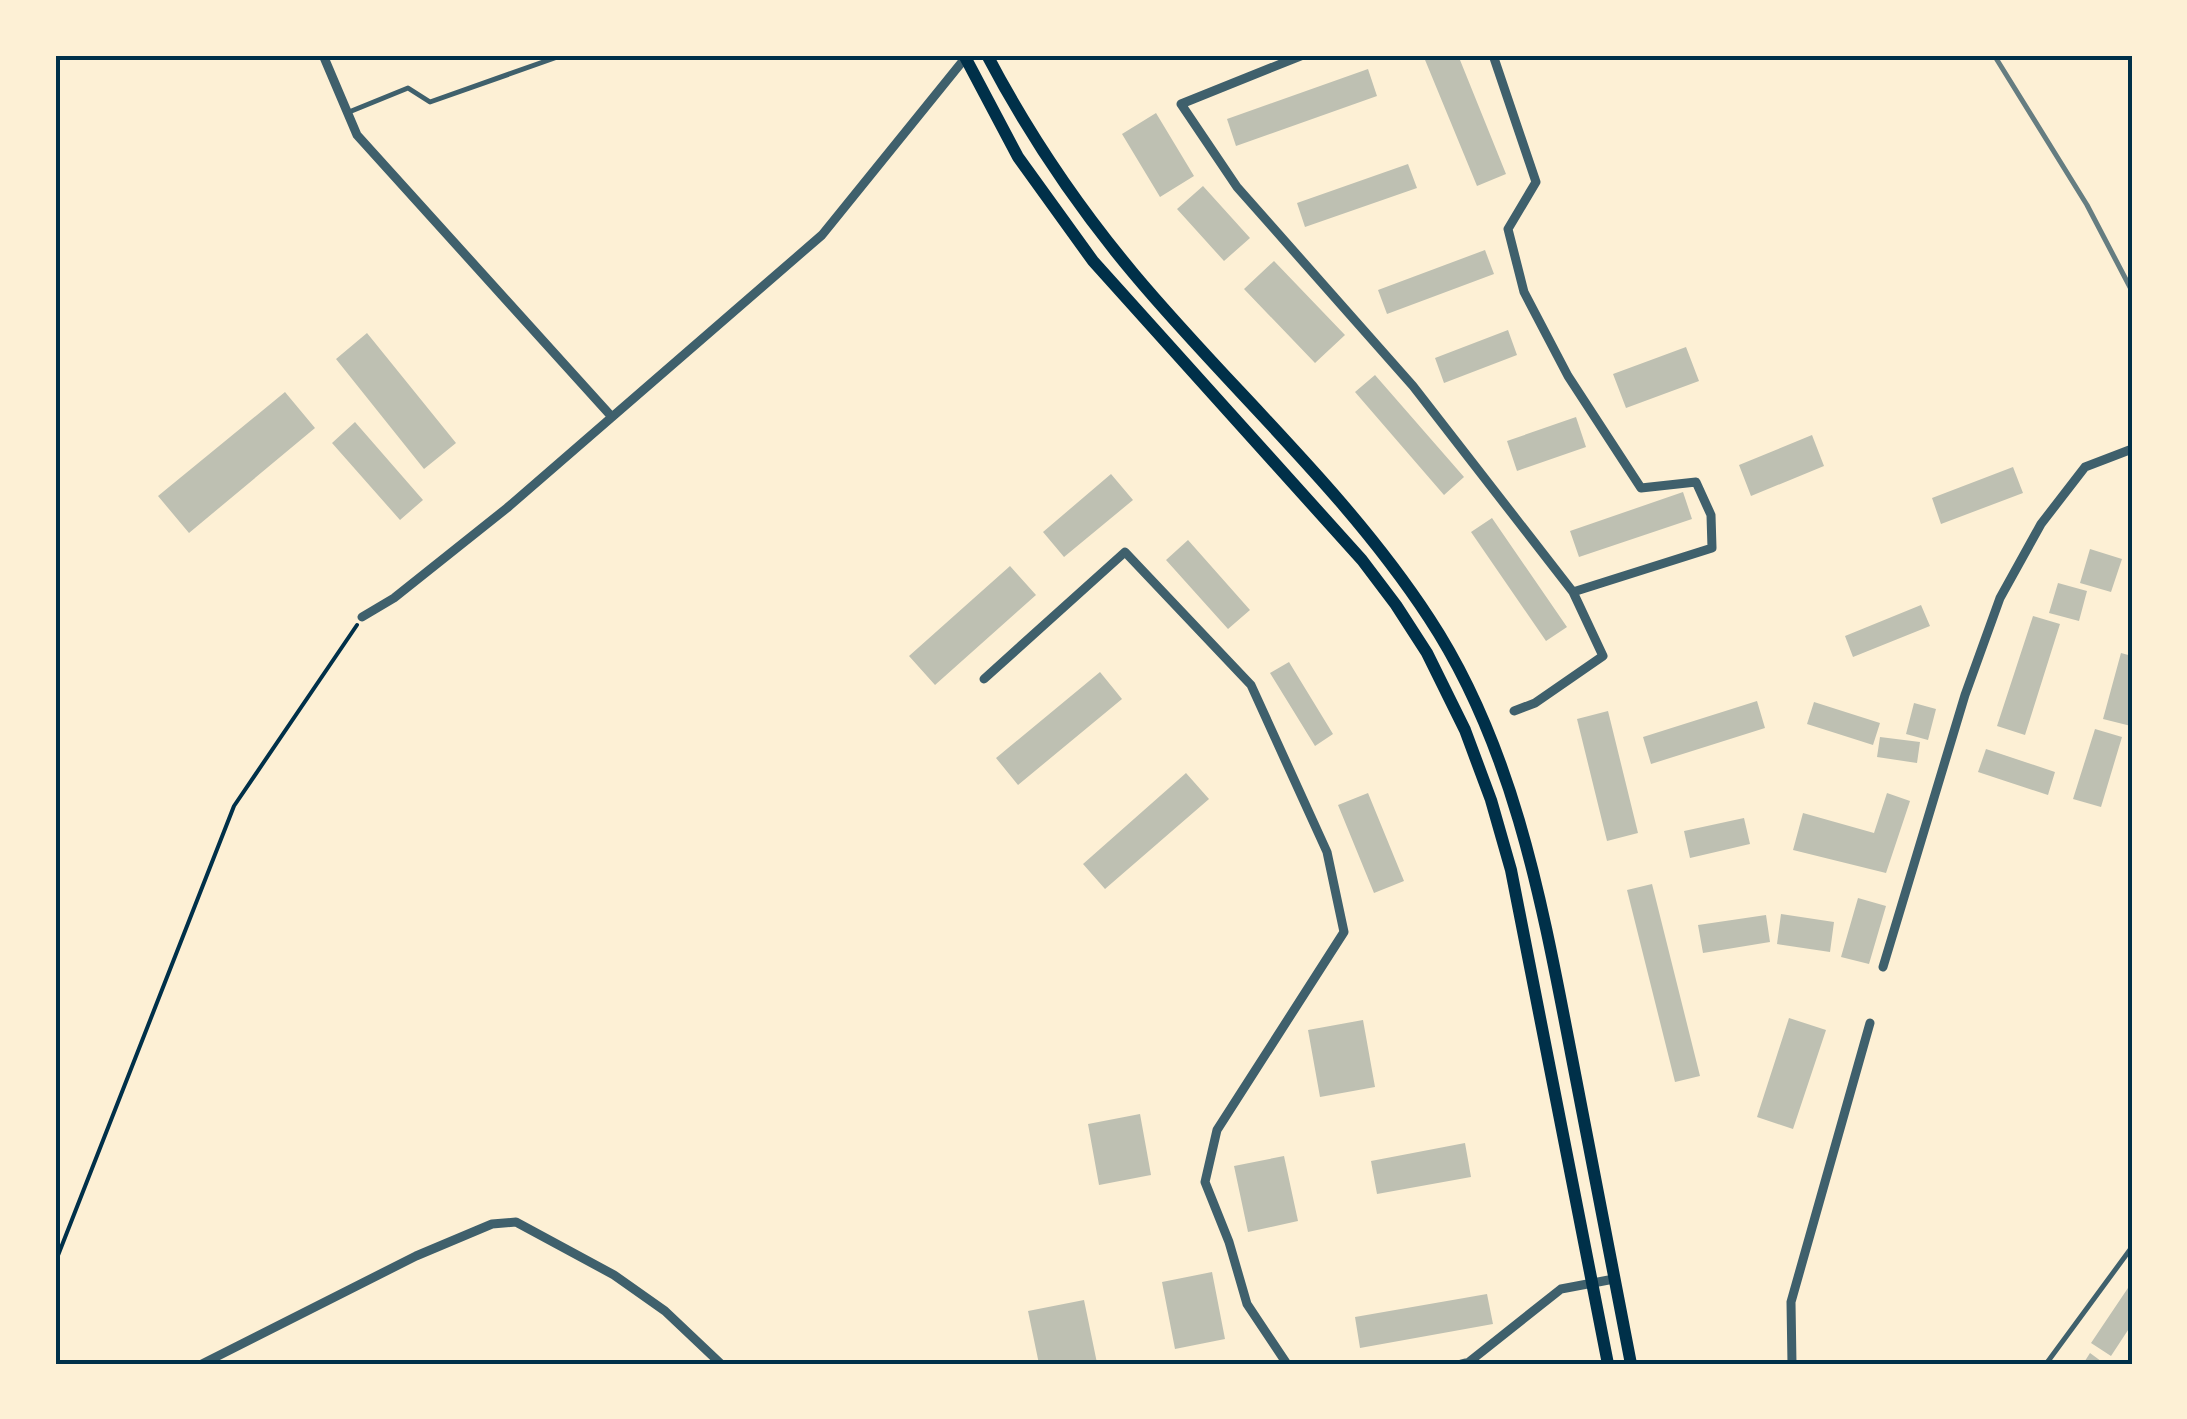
<svg xmlns="http://www.w3.org/2000/svg" width="2187" height="1419" font-family="'Space Grotesk',sans-serif">
<rect width="100%" height="100%" fill="#fdf0d5"/>
<path fill="#bec0b2" d="M 1423,55 L 1458,55 L 1506,174 L 1477,186 Z
M 1368,69 L 1377,96 L 1236,146 L 1227,119 Z
M 1156,113 L 1194,176 L 1160,197 L 1122,134 Z
M 1408,164 L 1417,188 L 1305,227 L 1297,203 Z
M 1203,186 L 1250,238 L 1224,261 L 1177,209 Z
M 1485,250 L 1494,274 L 1387,314 L 1378,290 Z
M 1274,261 L 1345,335 L 1315,363 L 1244,289 Z
M 1508,330 L 1517,355 L 1444,383 L 1435,358 Z
M 367,333 L 456,443 L 424,469 L 336,359 Z
M 1686,347 L 1699,381 L 1626,408 L 1613,374 Z
M 1375,375 L 1464,477 L 1444,495 L 1355,392 Z
M 285,392 L 315,428 L 189,533 L 158,496 Z
M 1576,417 L 1586,447 L 1517,471 L 1507,441 Z
M 355,422 L 423,500 L 400,520 L 332,443 Z
M 1812,435 L 1824,466 L 1751,496 L 1739,465 Z
M 2013,467 L 2023,493 L 1941,524 L 1932,498 Z
M 1111,474 L 1133,500 L 1064,557 L 1043,532 Z
M 1683,492 L 1692,519 L 1579,557 L 1570,531 Z
M 1492,518 L 1567,627 L 1546,641 L 1471,532 Z
M 1188,540 L 1250,610 L 1228,629 L 1166,560 Z
M 2090,549 L 2122,559 L 2111,592 L 2080,583 Z
M 1010,566 L 1036,595 L 935,685 L 909,656 Z
M 2058,583 L 2087,591 L 2079,621 L 2049,613 Z
M 1921,605 L 1930,626 L 1853,657 L 1845,636 Z
M 2033,616 L 2060,624 L 2025,735 L 1997,726 Z
M 2121,653 L 2132,656 L 2131,726 L 2103,719 Z
M 1289,662 L 1333,734 L 1315,746 L 1270,673 Z
M 1100,672 L 1122,699 L 1018,785 L 996,758 Z
M 1757,701 L 1765,728 L 1651,764 L 1643,737 Z
M 1814,702 L 1880,723 L 1873,745 L 1807,724 Z
M 1914,703 L 1936,709 L 1928,740 L 1906,734 Z
M 1608,711 L 1638,833 L 1607,841 L 1577,719 Z
M 2095,729 L 2122,737 L 2101,807 L 2073,799 Z
M 1880,737 L 1920,742 L 1917,763 L 1877,757 Z
M 1986,749 L 2055,772 L 2048,795 L 1978,772 Z
M 1186,773 L 1209,799 L 1105,889 L 1083,864 Z
M 1368,793 L 1404,881 L 1374,893 L 1338,805 Z
M 1887,793 L 1910,801 L 1886,873 L 1793,850 L 1803,813 L 1874,833 Z
M 1744,818 L 1750,844 L 1690,858 L 1684,831 Z
M 1652,884 L 1700,1076 L 1675,1082 L 1627,890 Z
M 1858,898 L 1886,906 L 1869,964 L 1841,957 Z
M 1781,914 L 1834,922 L 1830,952 L 1777,944 Z
M 1766,915 L 1770,942 L 1703,953 L 1698,925 Z
M 1789,1018 L 1826,1030 L 1793,1129 L 1757,1117 Z
M 1363,1020 L 1375,1087 L 1320,1097 L 1308,1030 Z
M 1140,1114 L 1151,1175 L 1099,1185 L 1088,1124 Z
M 1465,1143 L 1471,1177 L 1377,1194 L 1371,1161 Z
M 1284,1156 L 1298,1221 L 1248,1232 L 1234,1166 Z
M 1212,1272 L 1225,1339 L 1175,1349 L 1162,1282 Z
M 2132,1282 L 2132,1324 L 2111,1356 L 2091,1343 Z
M 1487,1294 L 1493,1324 L 1360,1348 L 1355,1317 Z
M 1084,1300 L 1097,1363 L 1039,1364 L 1028,1311 Z
M 2090,1353 L 2105,1364 L 2083,1364 Z"/>
<g fill="none" stroke-linecap="round" stroke-linejoin="round">
<path stroke="#003049" stroke-width="4" d="M 937,56 L 940,55
M 55,1263 L 234,806 L 357,625"/>
<path stroke="#3f606c" stroke-width="5" d="M 349,112 L 408,88 L 430,102 L 563,55
M 2046,1364 L 2132,1247"/>
<path stroke="#3f606c" stroke-width="9" d="M 323,55 L 357,135 L 612,417
M 1303,55 L 1181,104 L 1237,187 L 1413,386 L 1573,592
M 1493,55 L 1536,182 L 1508,229 L 1524,292 L 1568,376 L 1641,488 L 1696,482 L 1711,515 L 1712,548 L 1573,592 L 1603,656 L 1535,703 L 1514,711
M 362,617 L 394,598 L 507,508 L 822,235 L 966,57
M 984,679 L 1125,552 L 1251,685 L 1327,852 L 1344,932 L 1217,1130 L 1205,1182 L 1229,1242 L 1247,1304 L 1287,1364
M 1883,967 L 1965,695 L 2000,598 L 2041,524 L 2085,467 L 2132,449
M 202,1364 L 416,1256 L 492,1224 L 516,1222 L 614,1275 L 665,1311 L 721,1364
M 1461,1364 L 1469,1362 L 1561,1289 L 1614,1279
M 1792,1364 L 1791,1302 L 1870,1023"/>
<path stroke="#003049" stroke-width="12" d="M 964,55 L 1018,157 L 1093,261 L 1362,560 L 1396,605 L 1427,653 L 1465,730 L 1491,800 L 1511,870 L 1608,1364
M 987,55 C 1028,133 1078,207 1134,274 C 1231,390 1346,491 1429,618 C 1514,747 1542,903 1571,1053 C 1591,1156 1610,1260 1631,1364"/>
<path stroke="#657d81" stroke-width="5" d="M 1994,55 L 2087,205 L 2132,291"/>
</g>
<rect width="2187" height="1419" fill="none" stroke="#fdf0d5" stroke-width="115"/>
<rect x="58" y="58" width="2072" height="1304" fill="none" stroke="#003049" stroke-width="4"/>
</svg>
